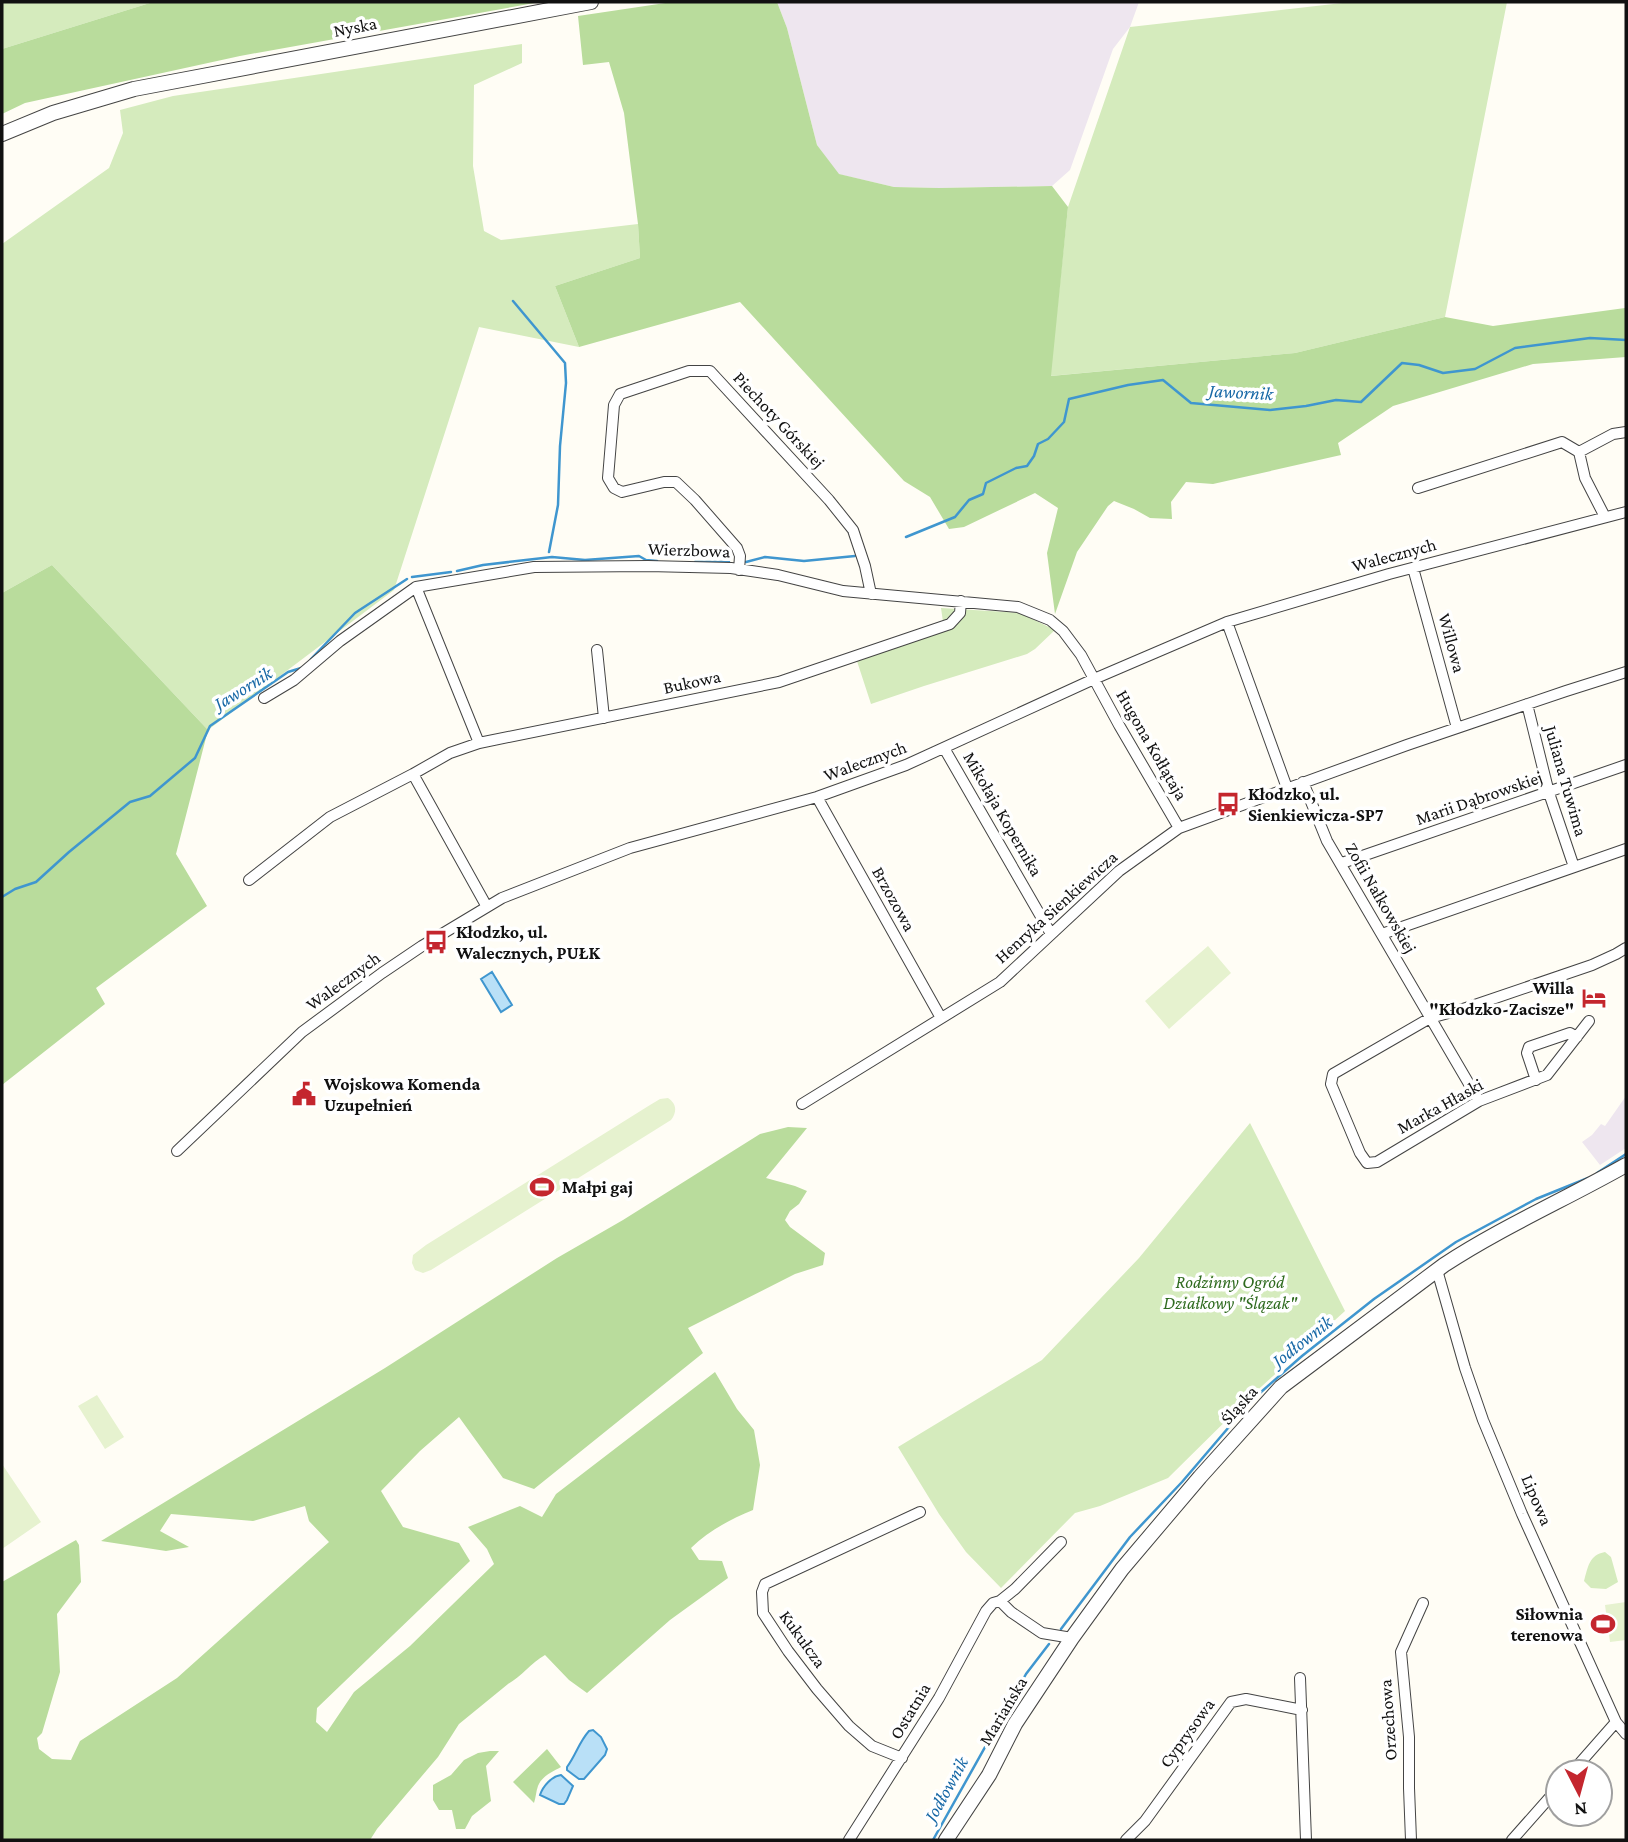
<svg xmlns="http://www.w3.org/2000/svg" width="1628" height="1842" font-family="'Crimson Pro',serif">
<rect width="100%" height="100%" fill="#fffdf5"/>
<path fill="#eee6ef" d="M 777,2 L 1139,2 L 1130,27 L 1113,49 L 1070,170 L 1052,186 L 939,188 L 894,187 L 838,174 L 817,145 L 787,28 Z
M 1626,1096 L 1626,1148 L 1600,1165 L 1582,1142 L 1592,1135 L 1601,1124 L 1605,1126 Z"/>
<path fill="#d5ebbd" d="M 2,2 L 153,2 L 2,49 Z
M 1351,2 L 1507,2 L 1445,317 L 1295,353 L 1050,376 L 1068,207 L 1130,27 Z
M 522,44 L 522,63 L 474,85 L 473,166 L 484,231 L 501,240 L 638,224 L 640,258 L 555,286 L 579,347 L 479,327 L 394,590 L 208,730 L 52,565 L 2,593 L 2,244 L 109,168 L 123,133 L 120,110 L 173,96 Z
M 941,608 L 1020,613 L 1055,630 L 1035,649 L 1027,654 L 924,686 L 871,704 L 854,652 L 943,622 Z
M 1250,1123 L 1345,1311 L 1251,1396 L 1168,1478 L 1100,1506 L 1075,1513 L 1001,1588 L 966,1552 L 939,1514 L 898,1447 L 1042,1360 L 1139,1258 Z
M 1605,1552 L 1611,1557 L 1618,1582 L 1606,1589 L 1591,1588 L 1584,1581 C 1588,1567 1589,1555 1605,1552 Z"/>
<path fill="#b9dc9c" d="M 153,2 L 540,2 L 240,56 L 25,103 L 2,114 L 2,49 Z
M 672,2 L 777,2 L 787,28 L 817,145 L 839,174 L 894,187 L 939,188 L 1052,186 L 1068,207 L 1051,376 L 1295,353 L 1445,317 L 1493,326 L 1625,308 L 1626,357 L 1533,364 L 1393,406 L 1338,443 L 1341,455 L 1213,484 L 1186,482 L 1171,502 L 1172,519 L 1150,518 L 1134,509 L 1114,501 L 1108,506 L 1077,552 L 1055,614 L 1047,553 L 1058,508 L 1035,493 L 964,527 L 949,529 L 930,497 L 904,481 L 740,302 L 579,347 L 555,286 L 640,258 L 638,224 L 624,113 L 609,62 L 583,65 L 578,16 Z
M 52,565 L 208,730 L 176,854 L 207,906 L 96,988 L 105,1004 L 2,1085 L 2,593 Z
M 788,1127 L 807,1128 L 766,1178 L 795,1186 L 807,1191 L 799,1204 L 790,1211 L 785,1220 L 790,1227 L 825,1253 L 823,1265 L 795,1274 L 688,1328 L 703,1353 L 534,1489 L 503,1478 L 459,1417 L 420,1451 L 381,1491 L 403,1527 L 459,1543 L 470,1561 L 317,1708 L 316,1722 L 327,1732 L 354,1692 L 410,1646 L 494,1564 L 487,1549 L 468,1527 L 520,1506 L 542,1517 L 556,1494 L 715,1372 L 737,1409 L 754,1430 L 760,1465 L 753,1510 C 731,1519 708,1531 691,1548 L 699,1560 L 722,1561 L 728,1578 L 670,1620 L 587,1693 L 569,1680 L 545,1655 C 531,1663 522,1676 508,1684 L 459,1724 L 438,1757 L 377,1829 L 370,1840 L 2,1840 L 2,1582 L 76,1540 L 79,1545 L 81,1582 L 57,1614 L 60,1672 L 42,1733 L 37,1738 L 39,1749 L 52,1759 L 71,1760 L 80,1741 L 177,1678 L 329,1542 L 309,1521 L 305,1506 L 253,1521 L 171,1514 L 160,1531 L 189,1547 L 166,1551 L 101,1541 L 385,1368 L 557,1258 L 623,1220 L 760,1134 Z
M 547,1749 L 561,1767 C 552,1772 542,1776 538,1786 C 536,1791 536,1797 534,1803 L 513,1782 Z
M 490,1751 L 499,1751 L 486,1766 L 491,1801 L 472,1816 L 465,1829 L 456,1829 L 452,1810 L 439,1810 L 433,1800 L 433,1785 L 451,1775 L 464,1760 L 478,1753 Z"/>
<path fill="#e6f2cf" d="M 1208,946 L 1231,973 L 1169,1029 L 1145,1001 Z
M 668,1098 C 677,1104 677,1112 671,1120 L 431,1270 L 423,1273 L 415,1270 L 412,1263 L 413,1255 L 426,1245 L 650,1105 L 660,1099 Z
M 97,1395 L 124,1437 L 105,1449 L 78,1406 Z
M 2,1464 L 41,1522 L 2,1549 Z
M 1626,1602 L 1626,1640 L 1610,1642 L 1605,1605 Z"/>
<path fill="#b9e0f7" stroke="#3f96cf" stroke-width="2" d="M 492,972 L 512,1005 L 501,1012 L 481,979 Z
M 593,1730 L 601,1737 L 607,1749 L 605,1755 L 584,1779 L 579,1779 L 567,1770 L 567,1767 C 576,1755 579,1742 589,1731 Z
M 561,1775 L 573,1786 L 567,1800 L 564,1804 L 559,1804 L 540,1795 C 543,1786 552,1776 561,1775 Z"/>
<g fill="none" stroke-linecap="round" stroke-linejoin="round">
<path stroke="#3f96cf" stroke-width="2.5" d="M 513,301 L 565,363 L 566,383 L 560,446 L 558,505 L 549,552
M 906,537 L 955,517 L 969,500 L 983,494 L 986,483 L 1016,468 L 1027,466 L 1034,456 L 1038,444 L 1048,439 L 1064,422 L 1069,399 L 1128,385 L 1163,380 L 1191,403 L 1270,410 L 1306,406 L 1336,400 L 1361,402 L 1402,363 L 1419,365 L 1443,373 L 1475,369 L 1515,348 L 1590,338 L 1626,340
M 695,562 L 729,562
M 746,562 L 765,557 L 804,561 L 855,556
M 457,571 L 483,565 L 552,557 L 585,560 L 639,556 L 646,560 L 657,561
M 412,577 L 451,572
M 311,659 L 355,613 L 407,579
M 2,897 L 15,889 L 36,882 L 69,852 L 130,802 L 150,796 L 195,758 L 210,726 L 288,672 L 301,668
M 1597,1173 L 1626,1154
M 1061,1629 L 1130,1537 L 1182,1482 L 1252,1400 L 1302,1356 L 1374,1299 L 1456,1242 L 1536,1199 L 1588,1178
M 933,1840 L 1026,1674 L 1049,1644"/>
<g stroke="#444" stroke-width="12">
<path id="minor" d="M 1579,452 L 1613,434 L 1626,432
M 1418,488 L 1562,442 L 1579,452 L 1585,478 L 1605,517
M 1413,568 L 1457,728
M 739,570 L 740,556 L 737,548 L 695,500 L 676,482 L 664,482 L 622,492 L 614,488 L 608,478 L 614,405 L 620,394 L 689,371 L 710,371 L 829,500 L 853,530 L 865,566 L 871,594
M 1227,622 L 1287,788
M 597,650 L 604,718
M 264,698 L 294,680 L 340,641 L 416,587
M 1527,704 L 1549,793 L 1574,867
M 479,743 L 416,587 L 534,567 L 648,566 L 731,568 L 778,575 L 843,591 L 1018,607 L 1050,620 L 1063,631 L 1081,655 L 1119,725 L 1179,828
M 944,748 L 1051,934
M 413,774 L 450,753 L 479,743 L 779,682 L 950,624 L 960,613 L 961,601
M 1303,782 L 1327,841 L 1479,1101
M 817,797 L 941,1018
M 1342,863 L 1626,765
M 249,880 L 330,817 L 413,774 L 487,907
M 1382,934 L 1626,849
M 1589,1021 L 1547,1075 L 1479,1101 L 1377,1162 L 1367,1163 L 1360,1153 L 1331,1084 L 1333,1074 L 1430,1018 L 1463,1009 L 1592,965 L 1616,954 L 1626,948
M 1536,1080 L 1527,1053 L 1529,1047 L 1570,1033 L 1577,1037
M 802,1104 L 1000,982 L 1119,871 L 1179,828 L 1407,745 L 1566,691 L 1626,672
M 177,1151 L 302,1032 L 382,973 L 422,946 L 502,898 L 630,848 L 817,797 L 906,765 L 1094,679 L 1227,622 L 1389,574 L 1626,512
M 1437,1270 L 1465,1368 L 1483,1420 L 1522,1514 L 1616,1722 L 1626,1734
M 1061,1542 L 1015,1589 L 1000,1601 L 1011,1612 L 1042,1633 L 1072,1638
M 1300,1678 L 1306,1840
M 902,1758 L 872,1746 L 849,1726 L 817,1689 L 788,1651 L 763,1613 L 762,1592 L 765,1584 L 920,1512
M 1572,1772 L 1616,1722
M 849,1840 L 939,1698 L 986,1611 L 993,1603 L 1000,1601
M 1126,1840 L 1145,1821 L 1231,1702 L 1246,1699 L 1302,1710
M 1411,1840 L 1409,1788 L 1409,1737 L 1401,1652 L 1423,1603
M 1512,1840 L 1558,1788"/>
</g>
<g stroke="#444" stroke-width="16">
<path id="tertiary" d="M 2,134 L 53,113 L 134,89 L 591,2
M 946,1840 L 989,1775 L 1015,1724 L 1072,1638 L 1122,1569 L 1200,1477 L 1281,1387 L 1444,1265 C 1502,1227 1566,1199 1626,1165"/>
</g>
<use href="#minor" stroke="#fff" stroke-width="10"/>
<use href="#tertiary" stroke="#fff" stroke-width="14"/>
</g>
<defs>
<g id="bus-bare" transform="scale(1.89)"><path d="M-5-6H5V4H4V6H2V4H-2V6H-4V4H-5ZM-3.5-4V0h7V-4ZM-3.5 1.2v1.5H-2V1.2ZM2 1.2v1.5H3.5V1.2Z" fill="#c4262e" stroke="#fff" stroke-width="2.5" paint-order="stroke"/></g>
<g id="hotel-bare" transform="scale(1.89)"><path d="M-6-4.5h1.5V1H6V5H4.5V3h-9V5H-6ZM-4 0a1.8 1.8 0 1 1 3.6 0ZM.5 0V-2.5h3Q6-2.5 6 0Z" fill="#c4262e" stroke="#fff" stroke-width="2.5" paint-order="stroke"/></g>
<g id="civic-bare" transform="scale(1.89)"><path d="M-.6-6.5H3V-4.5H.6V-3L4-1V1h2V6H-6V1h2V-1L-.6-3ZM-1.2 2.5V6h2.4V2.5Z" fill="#c4262e" stroke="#fff" stroke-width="2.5" paint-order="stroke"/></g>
<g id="stadium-bare" transform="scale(1.89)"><path d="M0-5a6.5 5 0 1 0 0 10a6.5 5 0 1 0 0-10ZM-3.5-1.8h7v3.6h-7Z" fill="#c4262e" stroke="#fff" stroke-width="2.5" paint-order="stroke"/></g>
</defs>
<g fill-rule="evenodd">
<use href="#bus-bare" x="1228" y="804"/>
<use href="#bus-bare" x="436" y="942"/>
<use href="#hotel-bare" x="1594" y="998"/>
<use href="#civic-bare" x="304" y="1094"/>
<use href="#stadium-bare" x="542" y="1187"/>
<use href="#stadium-bare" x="1603" y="1624"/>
</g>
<g text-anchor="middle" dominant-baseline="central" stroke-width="7" stroke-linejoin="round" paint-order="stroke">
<g font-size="18" fill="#111" stroke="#fff">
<text transform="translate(355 27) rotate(-11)">Nyska</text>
<text transform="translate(779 420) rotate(47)">Piechoty Górskiej</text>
<text transform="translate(689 550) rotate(2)">Wierzbowa</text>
<text transform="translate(1394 555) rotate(-15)">Walecznych</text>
<text transform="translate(1452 643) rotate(75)">Willowa</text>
<text transform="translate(692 682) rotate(-12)">Bukowa</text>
<text transform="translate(1152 745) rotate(60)">Hugona Kołłątaja</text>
<text transform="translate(865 761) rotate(-20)">Walecznych</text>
<text transform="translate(1566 781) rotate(74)">Juliana Tuwima</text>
<text transform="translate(1479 798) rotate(-19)">Marii Dąbrowskiej</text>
<text transform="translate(1003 814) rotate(60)">Mikołaja Kopernika</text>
<text transform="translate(1381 898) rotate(60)">Zofii Nałkowskiej</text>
<text transform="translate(894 899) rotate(61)">Brzozowa</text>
<text transform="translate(1056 907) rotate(-42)">Henryka Sienkiewicza</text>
<text transform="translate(343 981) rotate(-36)">Walecznych</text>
<text transform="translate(1440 1106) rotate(-29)">Marka Hłaski</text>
<text transform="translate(1239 1405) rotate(-48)">Śląska</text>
<text transform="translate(1537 1500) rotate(67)">Lipowa</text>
<text transform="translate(803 1639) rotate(54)">Kukułcza</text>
<text transform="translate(910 1711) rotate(-59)">Ostatnia</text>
<text transform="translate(1003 1711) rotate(-59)">Mariańska</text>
<text transform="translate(1388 1720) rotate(-94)">Orzechowa</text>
<text transform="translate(1187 1733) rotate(-54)">Cyprysowa</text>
</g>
<g font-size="18" font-weight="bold" fill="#111" stroke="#fff" text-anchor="start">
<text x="1248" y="794">Kłodzko, ul.<tspan x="1248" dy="21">Sienkiewicza-SP7</tspan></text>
<text x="456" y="932">Kłodzko, ul.<tspan x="456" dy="21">Walecznych, PUŁK</tspan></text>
<text x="1574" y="988" text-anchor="end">Willa<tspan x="1574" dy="21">"Kłodzko-Zacisze"</tspan></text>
<text x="324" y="1084">Wojskowa Komenda<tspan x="324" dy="21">Uzupełnień</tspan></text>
<text x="562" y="1187">Małpi gaj</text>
<text x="1583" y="1614" text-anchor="end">Siłownia<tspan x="1583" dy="21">terenowa</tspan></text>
</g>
<g font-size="18" font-style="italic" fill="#2f6b1f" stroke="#fff">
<text x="1230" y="1282">Rodzinny Ogród<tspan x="1230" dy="21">Działkowy "Ślązak"</tspan></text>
</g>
<g font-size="19" font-style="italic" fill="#1768a6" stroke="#fff">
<text transform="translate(1241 392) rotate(3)">Jawornik</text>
<text transform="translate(243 688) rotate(-32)">Jawornik</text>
<text transform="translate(1302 1341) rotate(-38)">Jodłownik</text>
<text transform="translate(946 1789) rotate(-61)">Jodłownik</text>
</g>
</g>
<rect width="1628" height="1842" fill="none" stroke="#111111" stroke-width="7"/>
<g transform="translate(1579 1793) rotate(174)"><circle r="33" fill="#ffffff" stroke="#a0a0a0" stroke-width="2"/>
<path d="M0-5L12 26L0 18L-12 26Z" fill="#c4262e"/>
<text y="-10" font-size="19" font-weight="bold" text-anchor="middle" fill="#111111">N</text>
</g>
</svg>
